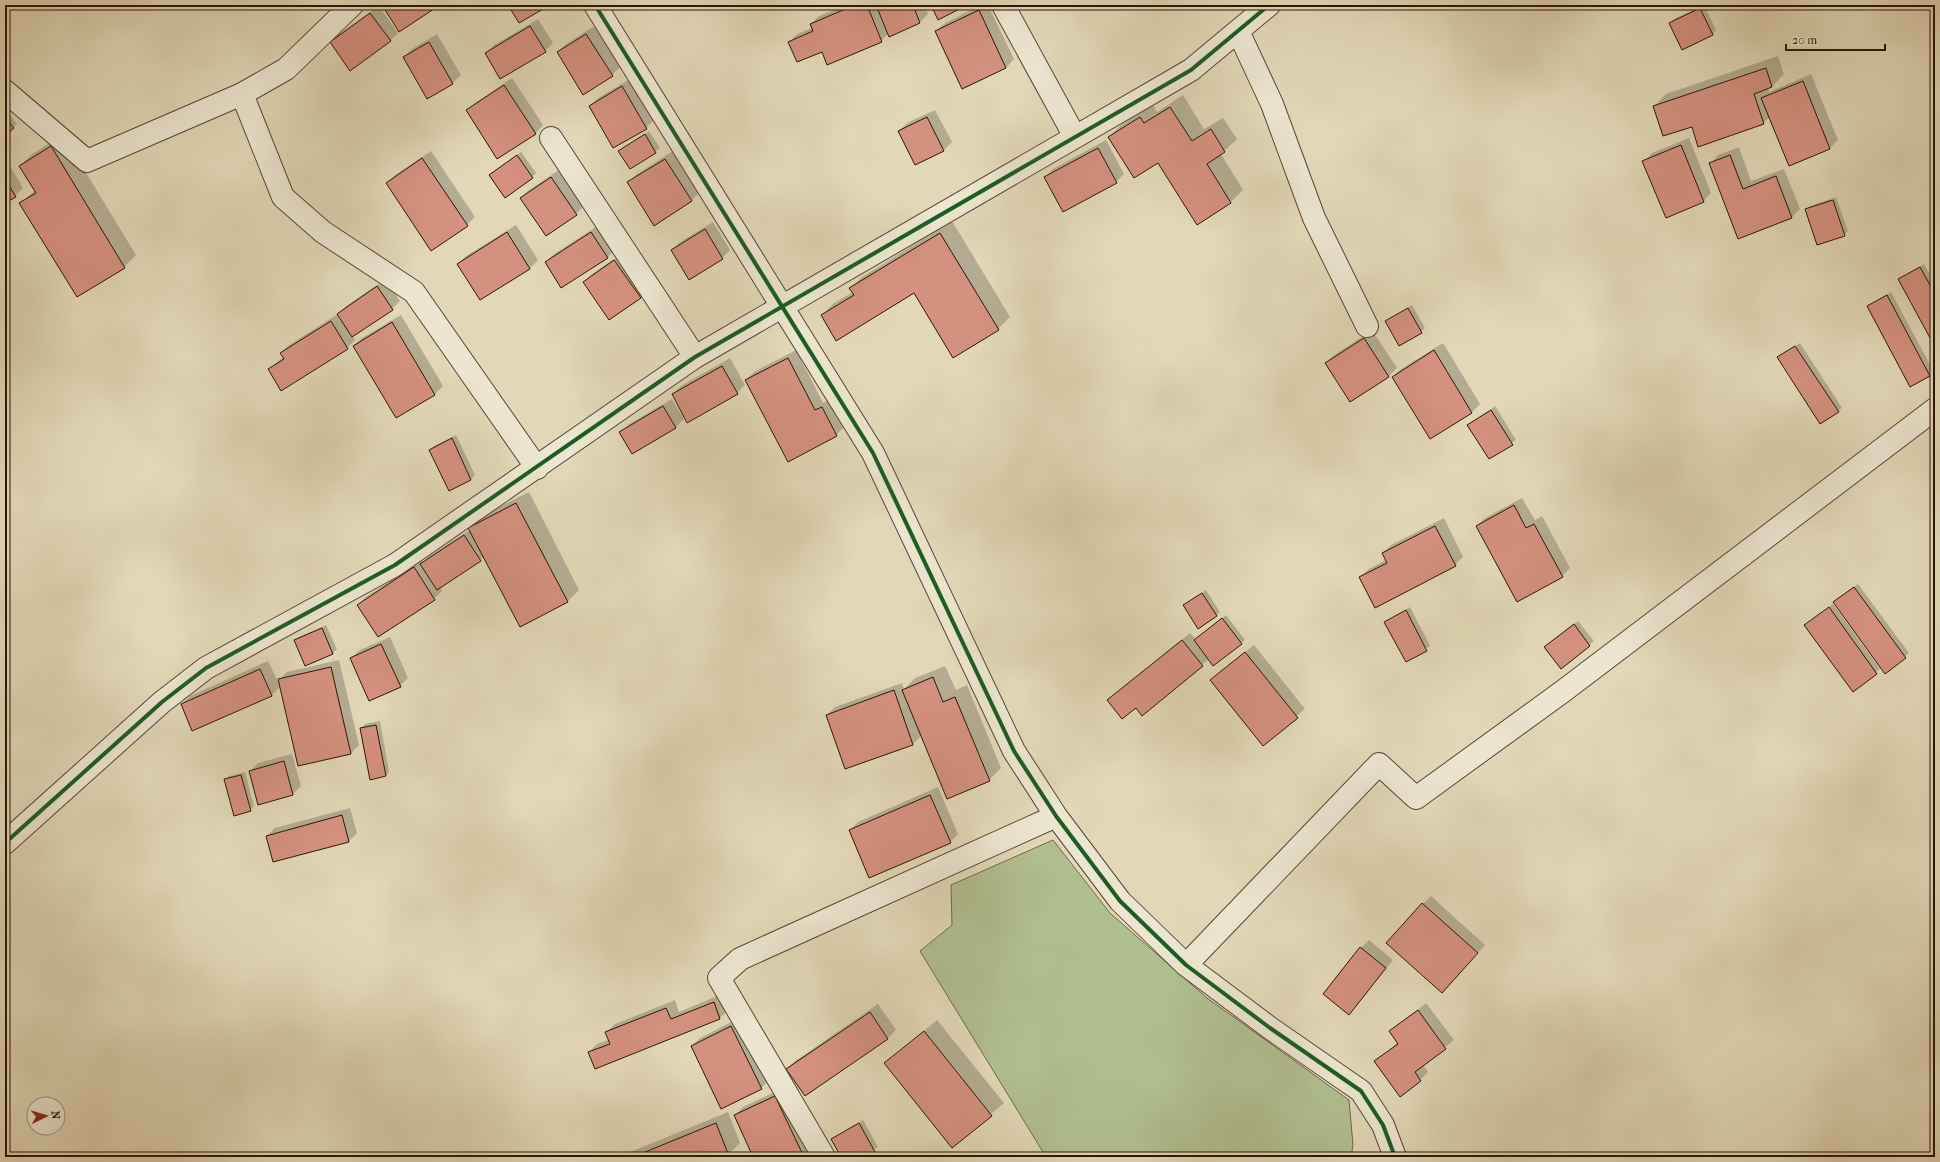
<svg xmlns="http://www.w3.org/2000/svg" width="1940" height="1162" font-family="'IM FELL French Canon',serif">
<rect width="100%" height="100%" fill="#e2d8b7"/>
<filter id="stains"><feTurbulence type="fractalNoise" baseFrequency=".005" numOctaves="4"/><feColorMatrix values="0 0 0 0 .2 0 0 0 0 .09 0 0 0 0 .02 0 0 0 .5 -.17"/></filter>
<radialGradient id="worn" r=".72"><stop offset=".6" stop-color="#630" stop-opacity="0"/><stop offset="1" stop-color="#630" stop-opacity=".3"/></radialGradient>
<path fill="#b1bf90" stroke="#6e6a4a" d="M 1053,840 L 1110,913 L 1207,998 L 1349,1100 L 1353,1145 L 1351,1157 L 1046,1157 L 920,951 L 952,925 L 951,885 Z"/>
<path fill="#0003" d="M 846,5 L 924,5 L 928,14 L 920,22 L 889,33 L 881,41 L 822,50 L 789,42 L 797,34 L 812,28 L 811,24 L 819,16 Z
M 982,5 L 988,5 L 1014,59 L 1006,68 L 936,31 L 945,23 Z
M 1704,5 L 1716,30 L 1713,34 L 1683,49 L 1670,23 L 1674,19 Z
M 379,6 L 398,33 L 390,41 L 331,43 L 339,34 Z
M 538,19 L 553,43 L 545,51 L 486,53 L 494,45 Z
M 594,26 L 620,67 L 612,75 L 558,52 L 566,44 Z
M 437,34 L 461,75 L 453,83 L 428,98 L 404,57 L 412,49 Z
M 1778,56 L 1784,74 L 1772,87 L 1768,88 L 1769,92 L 1811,74 L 1838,140 L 1830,148 L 1790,165 L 1770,117 L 1763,123 L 1692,125 L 1654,106 L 1666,94 Z
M 512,78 L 543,125 L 535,134 L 467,111 L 475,103 Z
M 630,79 L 654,120 L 646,128 L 590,106 L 598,98 Z
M 1183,95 L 1204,129 L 1223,118 L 1237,139 L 1221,154 L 1243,190 L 1231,202 L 1197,223 L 1159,161 L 1109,137 L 1121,125 L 1153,105 L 1157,112 Z
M 5,109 L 17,124 L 5,135 Z
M 935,110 L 952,142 L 944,150 L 916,164 L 899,131 L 907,123 Z
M 649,131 L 660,148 L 631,168 L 620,151 Z
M 63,135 L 136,255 L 124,267 L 77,296 L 21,203 L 35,190 L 20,166 L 32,154 Z
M 1689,138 L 1711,193 L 1703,202 L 1644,162 L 1652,153 Z
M 1106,140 L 1124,174 L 1116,182 L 1045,177 L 1053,169 Z
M 1739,147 L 1751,181 L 1784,169 L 1800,209 L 1792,217 L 1739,238 L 1710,164 L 1718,155 Z
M 431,151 L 475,217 L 467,225 L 387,183 L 395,175 Z
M 673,151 L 699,193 L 691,201 L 628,183 L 637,174 Z
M 521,152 L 536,173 L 532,177 L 494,172 Z
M 5,157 L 23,188 L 15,196 L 5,202 Z
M 559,170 L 584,206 L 576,214 L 521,198 L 529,190 Z
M 1836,197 L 1848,231 L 1844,235 L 1806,209 L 1810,206 Z
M 952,221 L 1010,317 L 998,329 L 915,292 L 822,315 L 834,303 L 853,292 L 850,289 L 862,277 Z
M 713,222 L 730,250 L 722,258 L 672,250 L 680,242 Z
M 516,225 L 538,260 L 530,268 L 480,299 L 458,264 L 466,256 Z
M 599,225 L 615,250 L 607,258 L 546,262 L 554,254 Z
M 623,253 L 648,289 L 640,297 L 584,282 L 592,274 Z
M 1924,264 L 1935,283 L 1935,345 L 1899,279 Z
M 386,279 L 400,301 L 392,309 L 353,336 L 355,340 L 347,348 L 269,369 L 283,357 L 281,353 L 289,345 L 338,314 L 346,306 Z
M 1891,292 L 1934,372 L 1911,386 L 1868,306 Z
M 1412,305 L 1425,328 L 1421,332 L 1386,321 Z
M 401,315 L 443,386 L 435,394 L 397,417 L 354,346 L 362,338 Z
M 1372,330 L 1397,368 L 1389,376 L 1350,401 L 1326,363 L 1334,355 Z
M 1443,343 L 1480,404 L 1472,412 L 1430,437 L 1393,377 L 1401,369 Z
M 1800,343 L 1842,408 L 1838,411 L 1778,357 Z
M 796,350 L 823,403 L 830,399 L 844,427 L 836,435 L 746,380 L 754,372 Z
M 730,358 L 745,385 L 737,393 L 673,394 L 681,386 Z
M 672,399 L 684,419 L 676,427 L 621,432 L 629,424 Z
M 1495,406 L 1516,440 L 1489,458 L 1469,425 Z
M 456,435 L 475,475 L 471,479 L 449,490 L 430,450 L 434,446 Z
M 529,492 L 579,590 L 567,602 L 484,557 L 440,587 L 442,591 L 434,599 L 358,605 L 366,597 L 422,560 L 423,562 L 429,556 L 470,530 L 481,516 Z
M 1522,498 L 1535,520 L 1542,516 L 1570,568 L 1562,576 L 1477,526 L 1485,518 Z
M 1444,518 L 1463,557 L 1455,565 L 1376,606 L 1360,577 L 1369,569 L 1386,560 L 1383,553 L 1391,545 Z
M 1858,584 L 1909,653 L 1885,672 L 1838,598 Z
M 1206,590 L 1220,612 L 1216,616 L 1188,602 Z
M 1833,604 L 1880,669 L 1853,690 L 1810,622 Z
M 1410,607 L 1430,646 L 1406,661 L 1385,622 Z
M 1226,615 L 1245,640 L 1241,643 L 1209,659 L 1142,715 L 1136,707 L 1108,700 L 1190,633 L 1196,639 Z
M 1578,621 L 1594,641 L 1561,668 L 1549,643 Z
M 326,625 L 337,649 L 333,653 L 306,665 L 296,640 L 299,637 Z
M 390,637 L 408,678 L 400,686 L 351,658 L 360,650 Z
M 1254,645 L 1305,709 L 1263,744 L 1220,672 Z
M 339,660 L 359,745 L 351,753 L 281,686 L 272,695 L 193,730 L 182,704 L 190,696 L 268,661 L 280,686 L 279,680 L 287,672 Z
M 945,666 L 956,690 L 967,685 L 1001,768 L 989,780 L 922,735 L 913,744 L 827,715 L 835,707 L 902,683 L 904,689 L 915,678 Z
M 380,721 L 389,772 L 385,776 L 361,728 L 365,724 Z
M 292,754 L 301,786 L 293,794 L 250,771 L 258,763 Z
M 245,772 L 254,806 L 250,810 L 225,780 L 229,776 Z
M 938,787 L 958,834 L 950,842 L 850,830 L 858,822 Z
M 350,808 L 357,833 L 349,841 L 273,861 L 267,836 L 275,828 Z
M 1431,896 L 1485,945 L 1450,984 L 1423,904 Z
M 1369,940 L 1393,960 L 1357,1005 L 1361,948 Z
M 722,994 L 728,1010 L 720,1018 L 589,1052 L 597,1044 L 609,1040 L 607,1032 L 615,1024 L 675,1000 L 679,1012 Z
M 1426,1003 L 1454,1040 L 1423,1065 L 1428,1072 L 1420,1080 L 1375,1062 L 1398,1042 L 1390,1032 Z
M 878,1004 L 896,1030 L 888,1038 L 805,1095 L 787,1069 L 795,1061 Z
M 739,1018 L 770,1080 L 761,1088 L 692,1046 L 700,1038 Z
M 937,1020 L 1004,1103 L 952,1147 L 885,1064 Z
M 783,1088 L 815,1157 L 754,1157 L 735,1116 L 743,1107 Z
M 728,1112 L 740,1143 L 728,1155 L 723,1157 L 618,1157 Z
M 863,1120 L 878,1147 L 863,1157 L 842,1157 L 832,1139 Z"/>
<path fill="#d5917f" stroke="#2b1504" d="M 382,5 L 440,5 L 399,32 Z
M 508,5 L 550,5 L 519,23 Z
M 855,5 L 867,5 L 882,42 L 827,65 L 822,52 L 797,62 L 788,42 L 813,31 L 810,24 Z
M 876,5 L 913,5 L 920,23 L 889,37 Z
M 931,5 L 967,5 L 938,20 Z
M 1700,8 L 1713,35 L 1682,50 L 1669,23 Z
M 979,10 L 1006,68 L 962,89 L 935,31 Z
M 370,13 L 391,41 L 350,71 L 330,42 Z
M 530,26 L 546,52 L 500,79 L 485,53 Z
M 586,34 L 613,76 L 583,95 L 557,52 Z
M 429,42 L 453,84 L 427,99 L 403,57 Z
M 1766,68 L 1772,87 L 1754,94 L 1764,124 L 1698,147 L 1692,127 L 1663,136 L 1653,106 Z
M 1803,81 L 1830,149 L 1789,166 L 1761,98 Z
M 504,85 L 536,134 L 497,159 L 466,110 Z
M 622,86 L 647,129 L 613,148 L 589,106 Z
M 1170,107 L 1192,141 L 1211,129 L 1225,152 L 1207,164 L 1231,203 L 1197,225 L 1158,163 L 1134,178 L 1108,137 L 1140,117 L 1144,123 Z
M 5,117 L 14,128 L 5,136 Z
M 927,117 L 944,151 L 915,165 L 898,131 Z
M 645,134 L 656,153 L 630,169 L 618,151 Z
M 1681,145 L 1704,202 L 1666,218 L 1642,161 Z
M 51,146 L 125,268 L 77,297 L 19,203 L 36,193 L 19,166 Z
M 1098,148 L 1117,183 L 1063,212 L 1044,177 Z
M 517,155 L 533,178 L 505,198 L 489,175 Z
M 1730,155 L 1743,189 L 1776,176 L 1792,218 L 1738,239 L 1709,163 Z
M 422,158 L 468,226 L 431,251 L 386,183 Z
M 665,159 L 692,201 L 654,226 L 627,182 Z
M 551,177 L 577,215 L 546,236 L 520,198 Z
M 5,179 L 16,197 L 5,203 Z
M 1833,200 L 1845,236 L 1817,245 L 1805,209 Z
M 705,229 L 723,259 L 689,280 L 671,250 Z
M 507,232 L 530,269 L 480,300 L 457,264 Z
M 591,232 L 608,258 L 561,288 L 545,262 Z
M 940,233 L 999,330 L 953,358 L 914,293 L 836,341 L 821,315 L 854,295 L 849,288 Z
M 614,260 L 641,298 L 609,320 L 583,282 Z
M 1920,267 L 1935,294 L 1935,347 L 1898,279 Z
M 377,286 L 393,310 L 352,337 L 337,314 Z
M 1887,295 L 1930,376 L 1910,387 L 1867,306 Z
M 1408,308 L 1422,333 L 1399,346 L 1385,321 Z
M 331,321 L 348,349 L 281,391 L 268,369 L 284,359 L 280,353 Z
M 392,322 L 435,395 L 396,418 L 353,346 Z
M 1364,338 L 1389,377 L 1350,402 L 1325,363 Z
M 1795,346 L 1839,412 L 1820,424 L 1777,357 Z
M 1434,350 L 1472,413 L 1430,439 L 1392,377 Z
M 788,358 L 815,410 L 822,407 L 837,436 L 788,462 L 745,380 Z
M 722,366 L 738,394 L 687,423 L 672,394 Z
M 663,406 L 676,428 L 632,454 L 619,432 Z
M 1491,410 L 1513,445 L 1489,459 L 1467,425 Z
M 452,438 L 471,480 L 449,491 L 429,450 Z
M 516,503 L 568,602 L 520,627 L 468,528 Z
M 1514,505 L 1526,528 L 1534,524 L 1563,577 L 1517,602 L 1476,526 Z
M 1435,526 L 1456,566 L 1375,608 L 1359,577 L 1387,563 L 1382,553 Z
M 464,535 L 481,561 L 437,590 L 420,564 Z
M 414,567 L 435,600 L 378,637 L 357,605 Z
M 1854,587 L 1906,658 L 1885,674 L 1833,602 Z
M 1202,593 L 1217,616 L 1198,629 L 1183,605 Z
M 1829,607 L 1877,674 L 1853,692 L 1804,625 Z
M 1406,610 L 1427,651 L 1406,662 L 1384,622 Z
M 1222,618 L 1242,644 L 1213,666 L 1194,640 Z
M 1574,624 L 1590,646 L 1561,669 L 1544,647 Z
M 322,628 L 333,654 L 305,666 L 294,640 Z
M 1182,640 L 1203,666 L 1142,716 L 1136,708 L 1122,719 L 1107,700 Z
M 381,644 L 401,687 L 369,701 L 350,658 Z
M 1245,652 L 1298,718 L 1263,746 L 1210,680 Z
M 331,667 L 351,754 L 298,766 L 278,679 Z
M 260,669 L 272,696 L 192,731 L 181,704 Z
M 933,677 L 943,702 L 955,697 L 990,781 L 947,799 L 902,690 Z
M 894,690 L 913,745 L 845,769 L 826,715 Z
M 376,725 L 386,776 L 370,780 L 360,728 Z
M 284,761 L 293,795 L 258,805 L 249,771 Z
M 241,775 L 251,811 L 234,816 L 224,779 Z
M 930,795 L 951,843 L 869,878 L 849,830 Z
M 342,815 L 349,842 L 273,862 L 266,836 Z
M 1422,903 L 1478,953 L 1442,993 L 1386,943 Z
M 1360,947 L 1386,968 L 1349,1015 L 1323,994 Z
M 714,1002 L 720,1019 L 595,1069 L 588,1052 L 610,1044 L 605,1032 L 666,1008 L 671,1019 Z
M 1418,1010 L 1446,1049 L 1415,1072 L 1421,1081 L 1400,1097 L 1374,1061 L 1398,1044 L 1389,1031 Z
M 870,1012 L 888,1039 L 805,1096 L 786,1069 Z
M 731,1026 L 762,1089 L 721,1109 L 691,1046 Z
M 924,1031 L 992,1116 L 952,1148 L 884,1063 Z
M 775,1096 L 804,1157 L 753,1157 L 734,1115 Z
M 716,1123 L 729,1156 L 633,1157 Z
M 859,1123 L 875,1152 L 865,1157 L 841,1157 L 831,1139 Z"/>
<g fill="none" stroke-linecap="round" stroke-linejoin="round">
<g stroke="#594631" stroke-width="24">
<path id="minor" d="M 595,5 L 873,453 L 1014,751 L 1056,816 L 1120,901 L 1186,965 L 1270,1028 L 1361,1091 L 1383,1125 L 1395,1157
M 1003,5 L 1075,137
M 1238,31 L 1272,104 L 1314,218 L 1367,326
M 5,91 L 87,161 L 242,94 L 286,69 L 352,5
M 242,94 L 283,197 L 323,232 L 414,292 L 537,468
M 551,138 L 695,357
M 5,843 L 162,702 L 206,668 L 395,565 L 695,357 L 1191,70 L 1269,5
M 1186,965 L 1379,764 L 1416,798 L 1562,692 L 1935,409
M 824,1157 L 719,978 L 740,959 L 1056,816"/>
</g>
<use href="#minor" stroke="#ece6d0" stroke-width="22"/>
<g stroke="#ece6d0" stroke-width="6">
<path id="cycleway" d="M 595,5 L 873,453 L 1014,751 L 1056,816 L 1120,901 L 1186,965 L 1270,1028 L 1361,1091 L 1383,1125 L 1395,1157
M 5,843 L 162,702 L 206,668 L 395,565 L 695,357 L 1191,70 L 1269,5"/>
</g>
<use href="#cycleway" stroke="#1b5e20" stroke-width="4"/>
</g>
<rect width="1940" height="1162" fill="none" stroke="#e2d8b7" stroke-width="20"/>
<rect x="6" y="6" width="1928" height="1150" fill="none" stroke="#2b1504" stroke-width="2"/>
<rect x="10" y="10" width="1920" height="1142" fill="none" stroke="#2b1504"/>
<g transform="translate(46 1116) rotate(85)"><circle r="19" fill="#ece6d0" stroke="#9f927e"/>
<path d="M0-3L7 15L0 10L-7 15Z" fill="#8f2418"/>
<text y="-6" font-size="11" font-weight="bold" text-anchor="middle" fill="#2b1504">N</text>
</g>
<path d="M1786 44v6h99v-6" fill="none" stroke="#2b1504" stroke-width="2"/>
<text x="1792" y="44" font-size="12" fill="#2b1504" stroke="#ece6d0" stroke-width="3" paint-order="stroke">20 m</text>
<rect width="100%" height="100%" filter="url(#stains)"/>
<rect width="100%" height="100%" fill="url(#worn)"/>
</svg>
